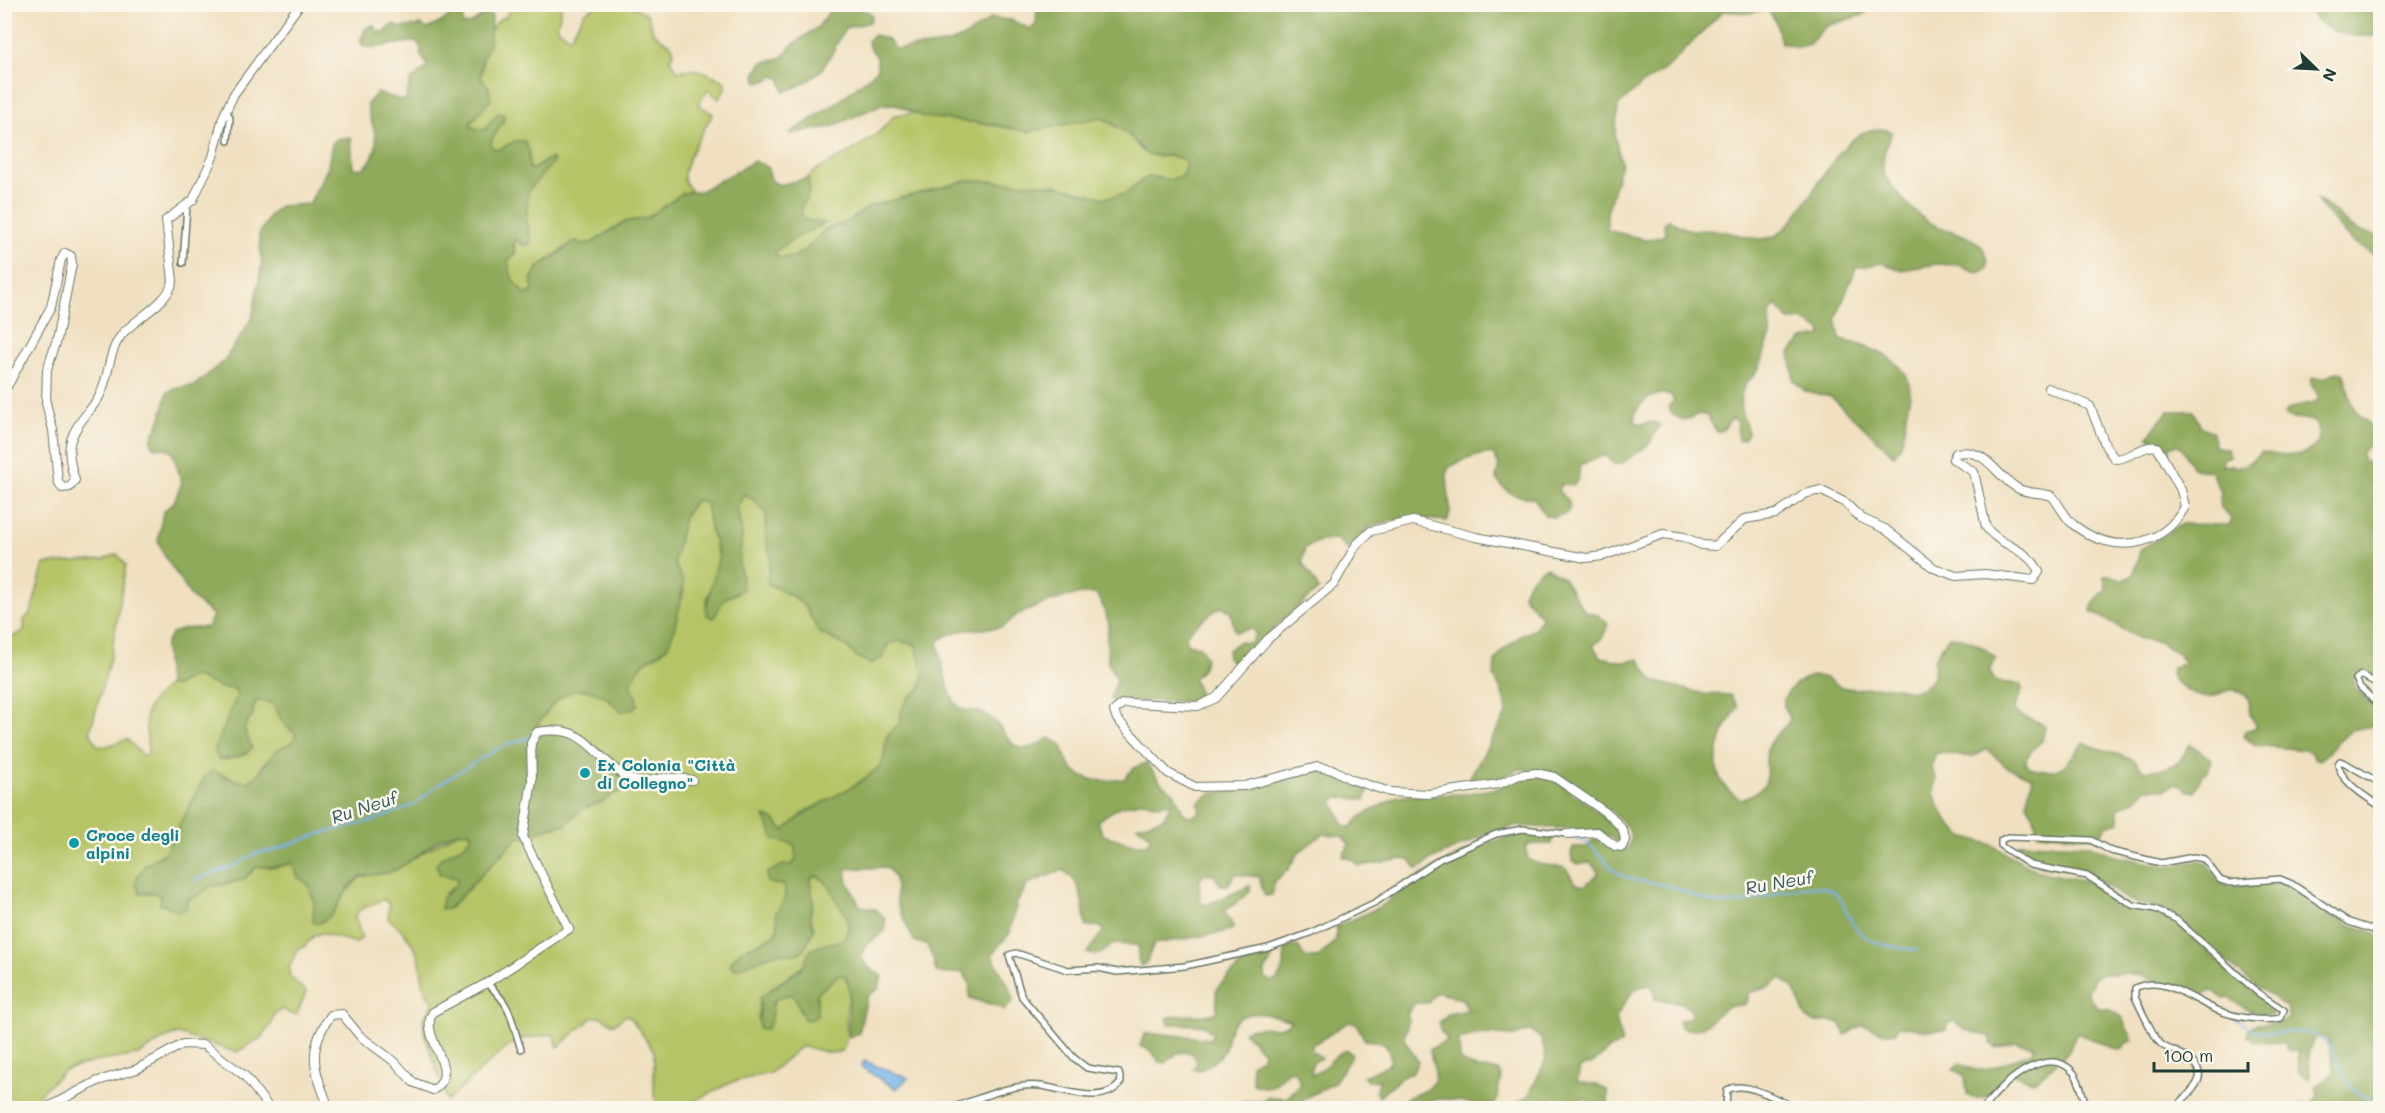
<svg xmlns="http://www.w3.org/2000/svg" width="2385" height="1113" font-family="Mali,sans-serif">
<rect width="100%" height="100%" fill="#fbf7ec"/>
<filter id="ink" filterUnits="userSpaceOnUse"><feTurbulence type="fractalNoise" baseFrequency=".0167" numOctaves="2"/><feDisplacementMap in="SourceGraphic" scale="12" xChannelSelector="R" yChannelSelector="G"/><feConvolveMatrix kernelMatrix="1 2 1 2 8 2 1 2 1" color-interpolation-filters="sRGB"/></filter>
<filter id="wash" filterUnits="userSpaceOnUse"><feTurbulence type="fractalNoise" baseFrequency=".008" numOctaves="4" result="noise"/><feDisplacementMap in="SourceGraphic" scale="24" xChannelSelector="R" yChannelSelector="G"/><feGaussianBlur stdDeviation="1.35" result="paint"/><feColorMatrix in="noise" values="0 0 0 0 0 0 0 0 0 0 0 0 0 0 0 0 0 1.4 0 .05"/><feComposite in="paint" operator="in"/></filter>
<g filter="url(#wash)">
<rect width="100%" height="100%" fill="#f0e0c1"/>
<path fill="#b5c466" stroke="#6a804d" stroke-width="1.5" d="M 509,5 L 562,5 L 557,28 L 570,37 L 585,12 L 597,5 L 631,5 L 648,15 L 653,32 L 673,47 L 674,54 L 670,59 L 678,71 C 695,68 702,70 716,77 C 722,81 725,79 726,86 L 719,99 L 708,90 L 698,104 L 713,114 C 705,128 682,163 684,179 C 685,184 690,188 691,190 L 647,218 L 624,222 L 592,243 L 566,247 L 538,267 L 532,284 L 534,291 L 525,295 L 511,278 L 508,261 L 515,253 L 514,242 L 516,239 L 522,244 L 531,243 C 528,226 520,203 530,186 C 537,175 547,173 548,159 L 532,170 L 527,165 L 529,155 L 515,141 L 499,150 L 492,148 L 491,141 L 500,127 L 492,120 L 485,130 L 474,129 L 470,124 L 488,103 L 490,89 L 481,78 C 484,57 484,23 507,16 Z
M 913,113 L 1010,128 L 1101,117 L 1127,133 L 1142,151 L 1155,156 L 1180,157 L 1186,161 L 1183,176 L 1169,180 L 1155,177 L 1142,180 L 1125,194 L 1104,198 L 1054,185 L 970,180 L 870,206 L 846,223 L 826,229 L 806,250 L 794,257 L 780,258 L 774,253 L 798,235 L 824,223 L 805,220 C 796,208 804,204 809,193 L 808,178 L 813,172 C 841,156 875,143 894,115 Z
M 743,494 L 756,501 L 766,513 L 766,542 L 771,556 L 768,584 L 794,597 L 805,607 L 820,633 L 846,646 L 857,657 L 882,658 L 887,644 L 899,641 L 916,644 L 924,674 L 921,688 L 909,697 L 900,724 L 888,734 L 883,764 L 847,792 L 806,811 L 784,831 L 773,819 L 788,842 L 795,845 L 796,860 L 773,884 L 784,885 C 787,897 784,902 776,912 L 778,927 L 775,935 L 761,941 L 736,969 L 776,953 L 790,954 L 807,943 L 814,930 L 810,916 L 813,901 L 810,880 L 815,875 L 822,878 L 832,889 L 846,915 L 848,930 L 844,938 L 838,942 L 823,946 L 803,966 L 772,988 L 759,1005 L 758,1020 L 771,1017 L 771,1010 L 777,998 L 791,994 L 797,999 L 800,1013 L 816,1015 L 817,994 L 838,975 L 845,976 C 853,989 848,999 846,1013 C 845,1028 850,1034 843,1050 C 828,1058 816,1046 800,1047 L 770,1073 L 732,1082 L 681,1108 L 660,1108 L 654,1095 L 654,1051 L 631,1018 L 626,1015 L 614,1024 L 601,1017 L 593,1017 L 558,1047 L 553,1034 L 520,1039 L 500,1053 L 447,1101 L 425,1035 L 423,1020 L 434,1002 C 420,992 424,973 419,959 C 412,940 404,930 388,919 L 389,905 L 384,899 L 359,910 L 355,917 L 362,938 L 356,943 L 321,933 L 314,936 L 304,947 L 297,949 L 289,969 L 290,977 L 306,992 L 297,1014 L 290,1014 L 283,1009 L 274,1014 L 272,1023 L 262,1038 L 236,1052 L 178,1034 L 164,1039 L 138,1055 L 93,1062 L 65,1070 L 41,1092 L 29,1108 L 5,1108 L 4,641 L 24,631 L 24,620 L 31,612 L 44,564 L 103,560 L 117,554 L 126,565 L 111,655 L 90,732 L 97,745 L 104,747 L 127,739 L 142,755 L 148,755 C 147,714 137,714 168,685 L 175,686 L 194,676 L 235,689 L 237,696 L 216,746 L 226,760 L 247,754 L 244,728 L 252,716 L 255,702 C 275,697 276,710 284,723 C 287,727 292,730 296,734 L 293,742 L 278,749 L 263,765 L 256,778 L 249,782 L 241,782 L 220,773 L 205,776 L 165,853 L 145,865 L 137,877 L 161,897 L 185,902 L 211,886 L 230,884 L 251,873 L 256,867 L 278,867 L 292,863 C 302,875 314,889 314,906 L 342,897 L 359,878 L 404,864 L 454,834 L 465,831 L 472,833 L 467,843 L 440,859 L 447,875 L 457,877 L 456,885 L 444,894 L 451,907 L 520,835 L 566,824 L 582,809 L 602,802 L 613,794 L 635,788 L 639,782 L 636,777 L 551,726 L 537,728 C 538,721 542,719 546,713 C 568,682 597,683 620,711 L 637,697 L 630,683 L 643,663 L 662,652 L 673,633 L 684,590 L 681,576 L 674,563 L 675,556 L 683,520 L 694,501 L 701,500 L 707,505 L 710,528 L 719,556 L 717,571 L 706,601 L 707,615 L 724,599 L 738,593 L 742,578 L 739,563 L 742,535 L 737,507 Z"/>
<path fill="#90aa5b" stroke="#587448" stroke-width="1.5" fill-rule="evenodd" d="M 1034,4 L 1873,5 L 1863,15 L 1826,26 L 1809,44 L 1798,47 L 1781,43 L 1776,22 L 1767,9 L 1749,13 L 1723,11 L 1668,67 L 1640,86 L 1618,106 L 1615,137 L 1621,163 L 1607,213 L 1607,230 L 1648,240 L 1665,235 L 1664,223 L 1669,220 C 1693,235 1694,228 1721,231 C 1736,233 1761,244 1775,236 C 1812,215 1841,110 1892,132 C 1887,144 1882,156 1883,169 C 1885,183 1919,218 1932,224 C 1953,234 1993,236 1987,269 L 1979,273 L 1959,265 L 1936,264 L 1902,270 L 1882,263 L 1856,268 L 1836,318 L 1840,339 C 1866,346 1910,358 1910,392 C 1910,400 1907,408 1906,415 C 1904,430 1904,444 1894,455 L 1831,397 L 1805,391 L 1794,381 L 1790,353 L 1803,339 L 1822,336 L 1821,330 L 1802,320 L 1789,320 L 1776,305 C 1765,315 1771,323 1770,335 C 1770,337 1761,364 1760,366 C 1755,378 1742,382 1741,397 C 1739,411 1745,421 1748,433 L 1744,439 L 1738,440 L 1737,421 L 1731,419 L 1723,430 L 1717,432 L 1707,416 L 1700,414 C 1684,419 1687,424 1671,413 L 1669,406 L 1674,401 L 1671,395 C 1654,391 1633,403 1635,422 L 1641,424 L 1654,422 L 1660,425 L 1649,444 L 1621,464 L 1614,464 L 1605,455 L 1580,465 L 1578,479 L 1574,485 L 1561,484 L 1558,491 L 1568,500 L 1570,507 L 1567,513 L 1553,517 L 1545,515 L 1534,498 C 1516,496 1506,495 1496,478 L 1499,465 L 1493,454 C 1483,452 1458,462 1448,468 C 1444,485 1455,509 1447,521 L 1410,518 L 1377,524 L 1365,531 L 1347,549 L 1337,539 L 1317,542 L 1305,548 L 1302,562 L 1319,589 L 1280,622 L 1245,662 L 1231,662 L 1227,657 L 1228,650 L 1238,642 L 1251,643 L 1256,633 L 1250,629 L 1236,632 C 1229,622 1237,611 1222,607 C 1213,611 1190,629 1185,637 L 1187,644 L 1199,646 L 1206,657 L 1202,669 L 1193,679 L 1199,691 L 1197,701 L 1113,701 L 1110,698 L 1117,680 L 1108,663 L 1107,637 L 1109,623 L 1100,599 L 1095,594 C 1070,592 1042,605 1019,614 C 1012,617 1009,625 1001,627 C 980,631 954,626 938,642 C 940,656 948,696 957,705 C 964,713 975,710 983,713 C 1012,726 1006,768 1049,738 L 1062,745 C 1069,780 1092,784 1124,779 L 1134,768 L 1146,763 L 1163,785 L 1174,792 L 1183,812 L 1188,816 L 1196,815 L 1200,810 L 1198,803 L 1209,794 L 1250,789 L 1312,770 L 1327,772 L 1365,787 L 1368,794 L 1365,800 L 1338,797 L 1333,802 L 1344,825 L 1350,828 L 1360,817 L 1398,796 L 1463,794 L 1499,788 L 1516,779 L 1535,776 L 1553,780 L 1590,805 L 1620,832 L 1619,843 L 1598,830 L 1515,826 L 1487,834 L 1431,860 L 1418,870 L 1410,860 L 1403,859 L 1359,866 L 1355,861 L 1343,856 L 1349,844 L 1342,836 L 1323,834 L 1298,853 L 1288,870 L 1274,882 L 1272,895 L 1265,896 L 1259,877 L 1235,874 L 1228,885 L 1221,885 L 1213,874 C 1195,871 1200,889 1200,902 L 1206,905 L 1250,886 L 1250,892 L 1224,912 L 1232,922 L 1233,929 L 1220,933 L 1154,944 L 1146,963 L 1141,966 L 1138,960 L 1139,947 C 1130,942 1123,947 1114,943 C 1105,949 1102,959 1087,953 L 1104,930 L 1099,926 L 1086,927 C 1082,906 1084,881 1062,870 L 1028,884 L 1017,902 L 1010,933 L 992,954 C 997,971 1011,983 1013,1001 L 1005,1010 C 993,1002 981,1004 969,997 L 970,983 L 962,972 L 949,974 L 936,972 L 933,958 L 927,945 L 914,941 L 897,904 L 895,878 L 887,867 L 846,869 L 848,882 L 860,906 L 875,909 L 885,918 L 885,931 L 865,947 L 862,959 L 870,969 L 882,976 L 878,989 L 867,996 L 859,1033 L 849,1037 C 846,1017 854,990 845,976 L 838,975 L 817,994 L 817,1015 L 811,1020 L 804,1019 L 796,999 L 791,994 L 777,998 L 773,1003 L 770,1024 L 766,1030 L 759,1028 L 760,998 C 773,986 790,979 802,967 C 807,962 806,955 810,951 C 820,939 861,949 846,915 C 844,911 840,907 838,903 C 832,891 829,881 815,875 L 810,880 L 813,901 L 810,916 L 814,930 L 804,949 L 798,954 L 776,953 L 735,969 L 730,964 C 740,944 760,946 775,935 L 778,927 L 776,912 C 784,902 787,897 784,885 L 773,884 L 767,881 L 767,873 L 786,864 L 791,865 L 796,860 L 795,845 L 774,839 L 764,816 L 773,819 L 784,831 C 812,803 849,794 878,768 C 888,759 882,744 889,733 C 891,730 896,727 900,724 C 900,706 906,699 921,688 L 924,674 L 915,644 L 899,641 L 888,644 L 882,658 L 870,664 L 857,657 L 846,646 L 820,633 L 805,607 L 794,597 L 767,583 L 771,556 L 766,542 L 766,513 L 756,501 L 744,494 L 737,507 L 742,535 L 739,563 L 743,589 L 724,599 L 714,618 L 707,615 L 706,608 L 719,556 L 710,528 L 707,505 L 701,500 L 694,501 L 683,520 L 674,563 L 684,583 L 673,633 L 667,647 L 643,663 L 630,682 L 638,704 L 633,710 L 620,711 C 597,683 568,682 546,713 C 542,719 538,721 537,728 L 568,727 L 636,777 L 639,782 L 635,788 L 613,794 L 602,802 L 582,809 L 566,824 L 544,829 L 527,838 L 519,836 L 448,909 L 441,909 L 442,898 L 456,885 L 457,878 L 440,874 L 436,865 C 444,850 466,852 472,833 L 469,831 C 439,830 416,862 391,872 C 380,876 369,873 359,878 C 338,891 341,917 316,924 L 313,922 L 314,902 L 309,885 L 298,877 L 292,863 L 274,867 L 256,867 L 243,880 L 211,886 L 197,896 L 187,899 L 187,908 L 180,911 L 160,904 L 161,897 L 155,893 L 140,893 L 136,885 L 137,877 L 145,865 L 165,853 L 205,776 L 212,771 C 223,774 233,781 244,782 C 256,784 267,759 276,751 C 281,747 287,745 293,742 L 296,734 C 292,731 287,727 284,724 C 276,711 276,697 255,702 L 252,716 L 244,728 L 252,748 C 245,756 229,760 219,759 L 215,753 L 216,746 L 237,696 L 235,689 L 221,688 L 194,676 L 175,686 L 168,685 L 165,645 L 172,633 L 183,629 L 208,627 L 213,615 L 192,598 L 164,555 L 158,541 L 163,512 L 174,502 L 182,482 L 173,454 L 168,449 L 153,447 L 151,440 L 161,418 L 167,393 L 173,389 L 195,385 L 224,361 L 252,318 L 262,264 L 259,235 L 270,215 L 280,206 L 309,204 L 328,167 L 332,144 L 337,139 L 351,137 L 353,168 C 360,169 365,169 369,163 C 385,139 370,128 367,104 L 377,93 L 405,101 L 411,80 L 428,66 L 420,54 L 421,48 L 417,42 C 399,41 381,50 364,47 L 360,41 L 366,28 L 373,25 L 377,31 L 384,33 L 394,24 L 400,28 L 421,25 L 427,29 C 438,24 453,17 457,5 L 476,5 L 464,14 L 462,25 L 470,24 L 486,13 L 492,16 L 489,44 L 482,60 L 481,78 L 488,86 L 491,100 L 471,121 L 470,127 L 485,130 L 497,114 L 504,114 L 504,120 L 491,141 L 492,148 L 498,150 L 515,141 L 525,141 L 529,151 L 529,169 L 532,170 L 551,158 L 554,161 L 528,191 L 526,225 L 531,243 L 525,246 L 516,239 L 513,245 L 515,253 L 508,261 L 512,278 L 525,295 L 534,291 L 531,280 C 538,264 547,263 560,253 C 566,249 568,244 576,241 L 582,244 L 592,243 L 624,222 L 647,218 L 683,193 L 701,191 L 754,161 L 767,167 L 772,181 L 779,185 L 808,178 L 809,193 C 804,204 796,208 805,220 L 826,223 C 807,231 788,240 774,253 L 780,258 L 794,257 L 806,250 L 826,229 L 846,223 L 870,206 L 970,180 L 1054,185 L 1104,198 L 1125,194 L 1148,177 L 1170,180 L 1183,176 L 1186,161 L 1173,156 L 1148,155 L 1127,133 L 1101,117 L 1029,132 L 991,124 L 924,117 L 895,104 L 880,105 L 831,127 L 789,134 L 839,101 L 877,70 L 877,57 L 869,47 L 868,40 L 874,35 L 887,39 L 896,49 C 941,44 954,49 991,18 L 1011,20 L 1030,29 L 1036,25 L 1037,11 ZM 1144,801 L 1157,805 L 1172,803 L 1163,818 L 1137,826 L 1148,833 L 1151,839 L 1146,844 L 1133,844 L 1103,835 L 1097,821 L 1119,807 Z
M 834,5 L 861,5 L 861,10 L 867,11 L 872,15 L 870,22 L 845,28 C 827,62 825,78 784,92 L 781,79 L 775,76 L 763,82 L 757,81 L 755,74 L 762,63 L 783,57 L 791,46 L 819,26 Z
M 2307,5 L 2380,5 L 2380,35 C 2353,39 2318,34 2307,5 Z
M 2316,200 C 2334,206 2343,225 2359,231 C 2369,234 2373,232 2380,239 L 2380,258 L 2351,241 Z
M 2336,372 L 2343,373 C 2349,383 2347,395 2353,406 C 2359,418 2371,423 2379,434 L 2377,442 L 2365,448 L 2361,454 L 2363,461 L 2380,465 L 2380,682 L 2361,672 L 2353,679 L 2354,686 L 2380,712 L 2380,721 L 2371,726 L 2351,730 L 2320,760 L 2314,758 L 2311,752 L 2304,750 L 2256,745 L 2243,737 L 2245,731 L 2257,727 C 2255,722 2251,718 2250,714 C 2248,708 2252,701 2246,696 C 2232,684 2223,693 2211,697 C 2201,701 2174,683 2171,675 L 2172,668 L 2185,663 L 2177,653 L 2159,642 L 2138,638 L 2091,611 L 2093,604 L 2106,589 L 2104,576 L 2111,575 L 2122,581 L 2133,575 L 2141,549 L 2182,524 L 2229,525 L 2232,520 L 2219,505 L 2221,491 L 2211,472 L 2192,467 L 2183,449 L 2178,445 L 2171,446 L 2166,459 L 2159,443 L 2148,436 L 2168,411 L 2193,411 L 2201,427 L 2213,432 L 2214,446 L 2227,449 L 2230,456 L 2223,459 L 2222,465 C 2250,470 2243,464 2262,452 C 2280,457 2305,459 2318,443 C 2320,410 2304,424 2284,415 L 2288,409 L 2318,401 L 2318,395 L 2311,384 L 2312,378 L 2325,378 Z
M 1546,567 L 1563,578 L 1585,612 L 1598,615 L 1608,624 L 1603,637 L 1593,646 L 1600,657 L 1625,662 L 1639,659 L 1653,681 L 1704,694 L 1730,695 L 1738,707 C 1718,736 1701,779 1741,799 C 1779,785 1762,776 1767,750 C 1770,736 1783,731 1790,720 C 1784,709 1780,701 1789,691 C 1796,683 1806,675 1817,676 C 1828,676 1833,684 1842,687 C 1857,692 1877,685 1893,687 C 1898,687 1902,690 1907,690 C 1928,692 1937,678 1934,659 L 1949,636 C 1967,637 1984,646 1996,659 L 1989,671 L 1996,682 L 2021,684 L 2022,690 L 2014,709 C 2022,722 2036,716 2045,727 L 2042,741 L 2032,750 L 2025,762 C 2034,774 2054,773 2065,765 C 2073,759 2076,749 2084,743 L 2134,760 L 2144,771 L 2167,768 L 2179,762 L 2190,744 L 2211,759 L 2208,772 L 2202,774 L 2195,792 L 2189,791 L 2177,784 L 2165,789 L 2146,788 L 2137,799 L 2118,808 L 2120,822 L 2106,826 L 2099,838 L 2038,833 L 2033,814 L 2026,803 L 2033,778 L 2007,767 L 1987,749 C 1964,764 1959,752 1936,753 L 1931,767 L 1936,778 L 1934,792 L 1938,805 L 1952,827 L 1963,836 L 1992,845 L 2038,871 L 2090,882 L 2126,906 L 2157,913 L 2174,922 L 2272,1008 L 2272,1014 C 2254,1015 2244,1009 2230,998 L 2224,999 L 2213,991 L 2200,995 L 2184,986 L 2159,983 L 2140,974 L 2100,974 L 2094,978 L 2088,992 L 2089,998 L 2099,1008 L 2111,1010 L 2123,1018 C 2124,1028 2131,1032 2133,1041 L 2126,1043 L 2123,1049 L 2117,1050 L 2077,1033 L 2068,1052 L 2038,1079 L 2031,1081 L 2012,1073 C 1999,1085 1985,1106 1967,1095 L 1965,1076 L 1953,1069 L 1958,1064 C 1964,1065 1970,1069 1976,1070 C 1991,1073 2014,1056 2031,1053 L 2035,1047 L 2016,1042 L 1996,1048 L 1991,1044 L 1991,1037 L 1965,1030 L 1954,1021 L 1947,1024 L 1946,1030 L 1926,1030 L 1898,1026 L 1895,1032 C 1880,1036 1875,1027 1862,1025 L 1845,1035 L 1840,1023 C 1828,1018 1818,1026 1807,1019 L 1793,988 L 1781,978 L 1769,987 L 1748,993 L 1748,1000 L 1744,1005 C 1738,1005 1729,1005 1724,1009 C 1711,1019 1701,1036 1681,1027 L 1678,1021 L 1690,1018 L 1692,1011 L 1682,1003 L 1655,999 L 1653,986 C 1633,982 1625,1003 1616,1017 L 1622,1044 L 1609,1049 L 1594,1063 L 1580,1067 L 1577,1082 L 1597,1085 L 1608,1091 L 1608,1108 L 1595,1108 L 1586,1099 L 1573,1102 L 1567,1108 L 1510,1108 L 1529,1095 L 1546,1059 L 1542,1040 L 1531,1030 C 1524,1031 1519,1036 1512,1036 C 1493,1035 1478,1031 1459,1040 L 1460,1061 L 1479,1069 L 1498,1070 L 1501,1076 L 1496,1103 C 1482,1109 1460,1099 1444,1099 C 1429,1099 1415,1109 1401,1102 C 1411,1092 1432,1095 1435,1077 C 1436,1068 1430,1058 1430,1049 L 1448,1040 L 1440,1030 L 1439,1023 L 1448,1014 L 1468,1010 L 1462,999 L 1436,992 L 1429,1003 L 1415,1003 L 1407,1014 L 1409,1020 L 1404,1039 L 1418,1061 L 1412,1074 L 1405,1074 L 1379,1097 L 1375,1091 L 1380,1080 L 1367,1081 L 1363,1076 L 1387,1066 L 1391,1060 C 1387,1038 1382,1043 1365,1040 L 1356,1024 L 1349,1022 C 1336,1028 1328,1038 1313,1044 L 1311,1050 L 1321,1058 C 1313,1061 1310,1065 1311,1074 C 1327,1072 1332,1053 1347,1050 L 1352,1055 L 1334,1083 L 1309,1096 L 1294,1108 L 1240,1107 L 1243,1101 L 1262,1102 L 1267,1097 L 1287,1098 L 1300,1084 L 1296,1072 L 1289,1070 L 1274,1085 L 1267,1088 L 1253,1084 L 1251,1064 L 1262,1058 L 1263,1052 L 1244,1032 C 1258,1021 1281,1035 1291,1021 C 1271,1014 1239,1005 1229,1031 C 1226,1037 1228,1044 1225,1049 C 1221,1058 1208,1066 1200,1070 L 1193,1069 L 1197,1064 L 1195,1057 L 1190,1052 L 1177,1053 L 1166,1063 L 1159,1062 L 1152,1051 L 1140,1046 L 1144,1034 C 1166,1032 1187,1037 1209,1039 L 1213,1035 L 1204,1025 L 1169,1024 L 1167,1018 C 1184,1011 1200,1020 1217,1012 L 1216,992 L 1219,986 L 1248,958 L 1269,953 L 1272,959 L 1265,971 L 1265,978 L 1271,982 L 1277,980 L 1284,968 L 1285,948 L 1298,946 L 1305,957 L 1318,958 L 1336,940 L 1336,927 L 1382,906 L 1418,877 L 1472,848 L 1526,832 L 1553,837 L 1552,844 L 1531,844 L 1525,847 L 1528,859 C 1541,868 1562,865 1565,868 C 1570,873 1572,880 1577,884 L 1584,886 L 1599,873 L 1591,863 L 1578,864 L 1572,860 L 1571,853 L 1573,847 L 1587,847 L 1595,838 C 1606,840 1611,850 1623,851 C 1631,845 1632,838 1629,829 L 1614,813 L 1553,772 L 1520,769 L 1491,782 L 1467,782 L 1507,713 L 1505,699 L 1494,676 L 1495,662 L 1502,651 L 1522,635 L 1534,630 L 1542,618 L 1523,595 C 1527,581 1533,575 1546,567 Z
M 2021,843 L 2090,845 L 2116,856 L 2165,866 L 2200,861 L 2206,863 L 2218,880 L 2229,887 L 2269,882 L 2284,883 L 2348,924 L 2380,935 L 2380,1108 L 2299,1108 L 2301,1104 L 2310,1105 L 2318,1096 L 2316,1086 L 2335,1072 L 2328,1041 L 2322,1036 L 2316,1038 L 2309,1051 L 2310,1079 L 2299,1073 L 2298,1050 L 2288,1051 L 2284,1043 L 2255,1041 L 2248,1035 L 2249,1028 C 2261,1019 2276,1028 2289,1018 L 2286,1007 L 2247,979 L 2179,919 L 2157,907 L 2136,903 L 2123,897 L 2091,875 L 2075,869 L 2041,866 L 2018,852 L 2018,845 Z"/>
<path fill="#79b5eb" stroke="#4c7990" stroke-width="1.5" d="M 864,1061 L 908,1078 L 896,1089 L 861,1067 Z"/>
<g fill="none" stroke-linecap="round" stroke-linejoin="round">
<path stroke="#79b5eb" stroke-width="2" d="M 1576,837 C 1597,845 1600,860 1617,872 C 1631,883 1653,881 1669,886 C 1685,890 1700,900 1717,903 C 1753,910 1796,877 1829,889 C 1843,894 1847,915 1854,926 C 1868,946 1895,947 1917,950
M 194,880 L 234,866 L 256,853 L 271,851 L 319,834 L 372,821 L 416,804 L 435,787 L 480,759 L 505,745 L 531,737
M 2235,1018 C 2274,1049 2288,1019 2321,1039 C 2339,1050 2337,1070 2350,1085 C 2358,1094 2370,1100 2380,1106"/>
</g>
</g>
<g filter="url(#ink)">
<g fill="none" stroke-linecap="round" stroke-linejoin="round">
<g stroke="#687665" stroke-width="8">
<path id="street" d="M 226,109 L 230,118 L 228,141
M 183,263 L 187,206
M 2380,685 L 2361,675 L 2356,679 L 2360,687 L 2380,706
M 2380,783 L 2345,763 L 2340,761 L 2338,764 C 2340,781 2367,798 2380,806
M 487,983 C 515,1010 509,1016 521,1049
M 950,1108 C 978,1100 1012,1082 1041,1086 C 1064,1089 1104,1107 1121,1082 L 1119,1073 L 1087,1068 L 1074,1058 L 1022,997 L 1009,955 L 1016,953 L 1068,970 L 1098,968 L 1117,972 L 1185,966 L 1268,948 L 1310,933 L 1376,902 L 1440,859 L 1496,834 L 1523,829 L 1567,834
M 1726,1108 L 1727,1090 C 1745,1079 1779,1101 1796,1108
M 1984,1108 C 1999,1086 2047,1041 2074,1073 C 2081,1082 2083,1098 2087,1108
M 2175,1108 C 2195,1087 2216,1073 2179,1053 C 2174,1050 2167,1049 2162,1045 C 2154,1039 2140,1007 2135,997 L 2135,988 C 2164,974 2192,1000 2217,1010 C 2235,1017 2262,1022 2281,1018 L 2284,1010 L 2258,993 L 2177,920 L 2155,909 L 2133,905 L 2087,876 L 2030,865 L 2001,846 L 2001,840 L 2008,837 L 2091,840 L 2111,851 L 2161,863 L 2194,857 L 2204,859 L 2220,880 L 2229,883 L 2280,879 L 2292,884 L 2349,922 L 2380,932"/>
</g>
<g stroke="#687665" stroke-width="10">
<path id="secondary" d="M 4,392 L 51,307 L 61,260 L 65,253 L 71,256 L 72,264 L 57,340 L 47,370 L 46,403 L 53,430 L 58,481 L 62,488 L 70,487 L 75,480 C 71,468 67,453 71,440 C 76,423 90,412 99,397 C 110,377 107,352 123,333 C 138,317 168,303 173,281 L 166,220 L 193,200 L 213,157 L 223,117 L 234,94 L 300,4
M 1567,834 L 1597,832 L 1615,846 L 1622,847 L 1625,840 L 1623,830 L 1611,816 L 1554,777 L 1536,773 L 1519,775 L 1499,784 L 1428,794 L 1390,792 L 1350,779 L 1334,770 L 1317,767 L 1244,786 L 1195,787 L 1168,773 L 1117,719 L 1114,711 L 1122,704 L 1130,703 L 1198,706 L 1216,698 L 1268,639 L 1334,584 L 1356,545 L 1371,531 L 1413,521 L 1476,537 L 1586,558 L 1603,556 L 1663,534 L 1684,537 L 1702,545 L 1715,546 L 1745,519 L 1776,514 L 1805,494 L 1820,490 L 1844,502 L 1861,518 L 1885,529 L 1934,568 L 1956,576 L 1985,574 L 2033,580 L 2039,572 C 2029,548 2000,547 1986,527 L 1974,472 L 1953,459 L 1956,453 C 1988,447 1995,477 2019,489 C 2029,494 2041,492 2052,496 C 2060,505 2064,517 2074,525 C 2112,555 2161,549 2185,507 L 2181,490 L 2157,447 C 2143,444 2130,459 2115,459 L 2106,447 L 2090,406 L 2048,388
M 46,1108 L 98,1081 L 137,1069 L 183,1044 L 204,1045 L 245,1076 L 269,1108
M 329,1108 C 315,1071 305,1051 331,1015 L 342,1014 L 360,1036 L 395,1062 L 413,1082 L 433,1090 C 464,1072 417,1036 433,1012 L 487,983 L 569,929 L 523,837 L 532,781 L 531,743 L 537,732 C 588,723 591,756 628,778 C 640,785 651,779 664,778 C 673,777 683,779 692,780"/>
</g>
<use href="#street" stroke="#fff" stroke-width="5"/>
<use href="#secondary" stroke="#fff" stroke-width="8"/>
</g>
</g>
<g fill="#0f9aa8" stroke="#fbf7ec" stroke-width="2">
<circle cx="585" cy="773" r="6"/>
<circle cx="74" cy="843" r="6"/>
</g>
<g text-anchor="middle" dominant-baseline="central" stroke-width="5" stroke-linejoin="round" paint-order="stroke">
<g font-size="16" font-weight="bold" fill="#0d838f" stroke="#fbf7ec" text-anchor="start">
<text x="597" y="764">Ex Colonia "Città<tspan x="597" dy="18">di Collegno"</tspan></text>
<text x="86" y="834">Croce degli<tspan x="86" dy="18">alpini</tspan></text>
</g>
<g font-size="18" font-style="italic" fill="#365b62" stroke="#fbf7ec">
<text transform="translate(364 807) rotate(-18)">Ru Neuf</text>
<text transform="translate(1779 882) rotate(-10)">Ru Neuf</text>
</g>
</g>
<rect width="2385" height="1113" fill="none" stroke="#fbf7ec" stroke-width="24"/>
<g transform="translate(2316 69) rotate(114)" stroke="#fbf7ec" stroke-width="4.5" paint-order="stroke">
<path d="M0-4.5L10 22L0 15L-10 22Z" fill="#1f3d34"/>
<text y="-9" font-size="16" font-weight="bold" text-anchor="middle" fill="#1f3d34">N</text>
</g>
<path d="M2154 1062v9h94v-9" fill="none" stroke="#1f3d34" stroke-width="3"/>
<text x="2163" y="1062" font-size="18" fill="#1f3d34" stroke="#fbf7ec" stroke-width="4.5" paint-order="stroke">100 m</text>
</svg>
